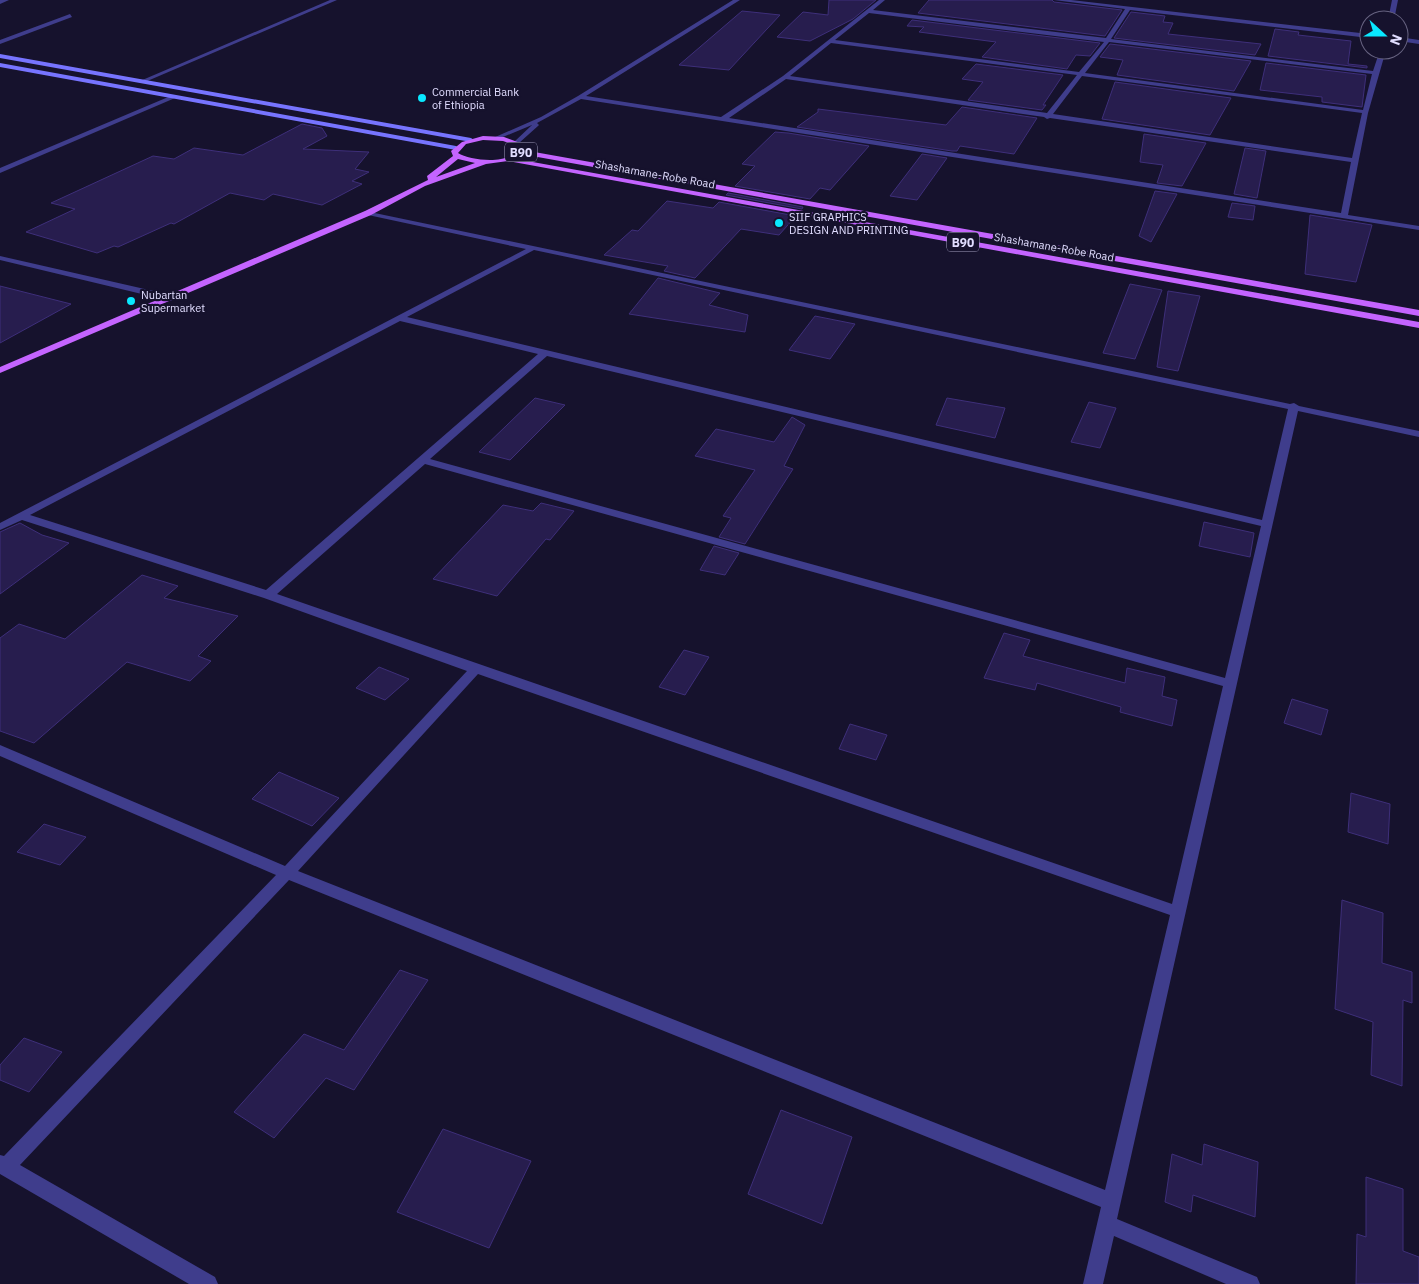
<svg xmlns="http://www.w3.org/2000/svg" width="1419" height="1284" font-family="'IBM Plex Sans',sans-serif">
<rect width="100%" height="100%" fill="#16122d"/>
<path fill="#271d4e" stroke="#3e2f7a" d="M 829,0 L 876,0 L 853,19 L 810,41 L 777,37 L 803,12 L 828,15 Z
M 929,0 L 1052,0 L 1054,2 L 1122,10 L 1105,36 L 918,13 Z
M 742,11 L 780,15 L 729,70 L 679,65 Z
M 1131,12 L 1165,16 L 1163,22 L 1173,23 L 1168,34 L 1261,44 L 1255,55 L 1114,38 Z
M 912,20 L 1100,43 L 1090,56 L 1076,55 L 1067,69 L 982,57 L 996,42 L 919,32 L 924,27 L 907,26 Z
M 1275,29 L 1299,32 L 1298,35 L 1351,41 L 1348,64 L 1367,66 L 1367,68 L 1268,56 Z
M 1110,44 L 1251,61 L 1234,91 L 1117,75 L 1123,60 L 1100,57 Z
M 1266,63 L 1366,75 L 1362,107 L 1322,102 L 1322,97 L 1260,90 Z
M 976,64 L 1063,75 L 1043,105 L 1046,105 L 1042,110 L 968,100 L 983,82 L 962,79 Z
M 1115,82 L 1231,98 L 1210,135 L 1102,119 Z
M 962,107 L 1037,118 L 1014,154 L 960,146 L 957,151 L 952,151 L 797,127 L 818,112 L 818,109 L 946,125 Z
M 302,124 L 322,128 L 327,136 L 303,149 L 369,152 L 355,169 L 369,172 L 352,181 L 362,184 L 322,205 L 273,194 L 264,200 L 230,193 L 174,224 L 171,223 L 118,247 L 114,246 L 97,253 L 26,232 L 75,209 L 51,203 L 153,156 L 174,159 L 194,148 L 243,155 Z
M 775,132 L 788,133 L 869,146 L 830,190 L 820,188 L 810,199 L 735,186 L 755,166 L 742,164 Z
M 1144,134 L 1206,143 L 1182,186 L 1157,183 L 1163,165 L 1140,162 Z
M 1245,148 L 1266,151 L 1257,198 L 1234,194 Z
M 922,154 L 947,158 L 917,200 L 890,196 Z
M 1155,191 L 1177,194 L 1151,242 L 1139,236 Z
M 728,193 L 803,207 L 802,209 L 726,195 Z
M 667,201 L 713,208 L 719,202 L 796,216 L 779,235 L 741,229 L 695,278 L 664,271 L 668,266 L 604,255 L 632,230 L 638,231 Z
M 1232,203 L 1255,206 L 1253,220 L 1228,217 Z
M 1310,215 L 1372,225 L 1356,282 L 1305,274 Z
M 658,278 L 720,293 L 709,305 L 748,315 L 745,332 L 629,314 Z
M 1130,284 L 1162,290 L 1135,359 L 1103,353 Z
M 0,286 L 71,304 L 0,343 Z
M 1168,291 L 1200,296 L 1178,371 L 1157,367 Z
M 815,316 L 855,324 L 830,359 L 789,350 Z
M 535,398 L 565,405 L 510,460 L 479,452 Z
M 947,398 L 1005,408 L 995,438 L 936,425 Z
M 1089,402 L 1116,408 L 1100,448 L 1071,442 Z
M 792,417 L 805,425 L 784,466 L 793,469 L 745,544 L 719,537 L 731,518 L 723,516 L 755,470 L 695,456 L 716,429 L 774,442 Z
M 541,503 L 574,511 L 550,540 L 546,539 L 497,596 L 433,579 L 503,505 L 533,511 Z
M 1204,522 L 1254,533 L 1250,557 L 1199,546 Z
M 20,523 L 42,535 L 69,543 L 0,594 L 0,532 Z
M 714,546 L 739,553 L 725,575 L 700,570 Z
M 142,575 L 178,586 L 164,598 L 238,616 L 198,656 L 211,661 L 190,681 L 127,662 L 34,743 L 0,731 L 0,638 L 19,624 L 65,639 Z
M 1004,633 L 1030,640 L 1023,656 L 1125,683 L 1127,668 L 1165,677 L 1162,696 L 1177,700 L 1172,726 L 1120,712 L 1121,707 L 1037,683 L 1035,690 L 984,678 Z
M 684,650 L 709,657 L 685,695 L 659,687 Z
M 379,667 L 409,679 L 385,700 L 356,688 Z
M 1292,699 L 1328,710 L 1321,735 L 1284,723 Z
M 850,724 L 887,735 L 876,760 L 839,749 Z
M 279,772 L 339,798 L 312,826 L 252,799 Z
M 1351,793 L 1390,804 L 1388,844 L 1348,832 Z
M 44,824 L 86,837 L 60,865 L 17,852 Z
M 1342,900 L 1383,913 L 1382,963 L 1412,972 L 1412,1003 L 1403,1000 L 1402,1086 L 1371,1075 L 1373,1022 L 1335,1009 Z
M 400,970 L 428,980 L 354,1090 L 326,1078 L 274,1138 L 234,1112 L 304,1034 L 344,1050 Z
M 24,1038 L 62,1052 L 29,1092 L 0,1080 L 0,1065 Z
M 781,1110 L 852,1137 L 822,1224 L 748,1194 Z
M 443,1129 L 531,1161 L 489,1248 L 397,1212 Z
M 1204,1144 L 1258,1162 L 1255,1217 L 1193,1195 L 1191,1212 L 1165,1202 L 1172,1154 L 1202,1165 Z
M 1366,1177 L 1403,1189 L 1403,1251 L 1419,1257 L 1419,1284 L 1356,1284 L 1357,1234 L 1366,1237 Z"/>
<g fill="none" stroke-linecap="round" stroke-linejoin="round">
<path fill="#3f3d8c" fill-rule="evenodd" d="M 0,0 L 9,0 L 0,4 Z
M 330,0 L 337,0 L 145,82 L 140,81 Z
M 733,0 L 740,0 L 586,96 L 721,117 L 783,76 L 879,0 L 885,0 L 873,10 L 1106,38 L 1125,9 L 1054,0 L 1071,0 L 1369,34 L 1369,38 L 1130,10 L 1111,39 L 1373,71 L 1380,50 L 1386,50 L 1368,113 L 1348,215 L 1419,226 L 1419,230 L 581,99 L 537,123 L 539,125 L 538,126 L 519,143 L 514,142 L 532,125 L 498,139 L 493,138 L 541,117 L 578,96 ZM 869,13 L 1104,42 L 1079,72 L 835,40 ZM 1109,42 L 1372,74 L 1363,110 L 1085,73 ZM 831,43 L 1077,75 L 1047,113 L 790,76 ZM 1082,76 L 1362,113 L 1352,158 L 1053,114 ZM 786,79 L 1044,117 L 1047,119 L 1050,118 L 1351,162 L 1341,213 L 729,118 Z
M 1392,0 L 1398,0 L 1394,20 L 1388,20 Z
M 70,14 L 72,17 L 0,44 L 0,40 Z
M 1399,37 L 1419,40 L 1419,44 L 1399,41 Z
M 173,95 L 176,97 L 175,98 L 0,173 L 0,168 Z
M 365,211 L 1290,404 L 1294,403 L 1299,406 L 1419,431 L 1419,437 L 1298,411 L 1117,1219 L 1257,1277 L 1260,1284 L 1226,1284 L 1114,1236 L 1103,1284 L 1083,1284 L 1101,1207 L 289,880 L 20,1165 L 215,1277 L 218,1284 L 189,1284 L 0,1174 L 0,1155 L 4,1156 L 276,875 L 0,756 L 0,745 L 285,866 L 467,671 L 264,598 L 22,520 L 0,530 L 0,523 L 526,249 L 368,215 L 364,213 ZM 534,250 L 1288,409 L 1262,520 L 407,317 ZM 400,321 L 538,354 L 266,590 L 30,515 ZM 547,356 L 1261,526 L 1225,678 L 430,459 ZM 425,464 L 1223,686 L 1172,904 L 277,594 ZM 478,674 L 1170,915 L 1105,1190 L 298,871 Z
M 0,256 L 171,295 L 175,298 L 171,301 L 0,260 Z"/>
<path fill="#7774ff" fill-rule="evenodd" d="M 0,54 L 471,138 L 474,140 L 471,142 L 0,58 Z
M 0,63 L 456,146 L 459,148 L 456,150 L 0,67 Z"/>
<path fill="#c464ff" fill-rule="evenodd" d="M 483,136 L 504,137 L 523,144 L 523,150 L 1419,310 L 1419,316 L 521,154 L 516,159 L 1419,322 L 1419,328 L 508,161 L 486,164 L 425,186 L 371,215 L 0,373 L 0,367 L 365,211 L 428,180 L 427,176 L 453,156 L 451,151 L 462,142 ZM 483,140 L 503,141 L 517,146 C 514,166 471,161 458,153 L 466,144 ZM 458,159 L 475,163 L 436,177 Z"/>
</g>
<g fill="#09e8ff" stroke="#16122d" stroke-width="2">
<circle cx="422" cy="98" r="5"/>
<circle cx="779" cy="223" r="5"/>
<circle cx="131" cy="301" r="5"/>
</g>
<g text-anchor="middle" dominant-baseline="central" stroke-width="4.5" stroke-linejoin="round" paint-order="stroke">
<g font-size="11" fill="#e1ddff" stroke="#16122d" text-anchor="start">
<text x="432" y="92">Commercial Bank<tspan x="432" dy="13">of Ethiopia</tspan></text>
<text x="789" y="217">SIIF GRAPHICS<tspan x="789" dy="13">DESIGN AND PRINTING</tspan></text>
<text x="141" y="295">Nubartan<tspan x="141" dy="13">Supermarket</tspan></text>
</g>
<g font-size="11" fill="#e1ddff" stroke="#16122d">
<text transform="translate(655 174) rotate(10)">Shashamane-Robe Road</text>
<text transform="translate(1054 247) rotate(10)">Shashamane-Robe Road</text>
</g>
<g fill="#16122d" stroke="#a4a0c0" stroke-width="1">
<rect x="505" y="142.5" width="32" height="19" rx="4"/>
<rect x="947" y="232.5" width="32" height="19" rx="4"/>
</g>
<g font-size="12" font-weight="bold" fill="#e1ddff">
<text x="521" y="152">B90</text>
<text x="963" y="242">B90</text>
</g>
</g>
<g transform="translate(1384 35) rotate(111)"><circle r="24" fill="#16122d" stroke="#676381"/>
<path d="M0-4L9 19L0 12L-9 19Z" fill="#09e8ff"/>
<text y="-8" font-size="14" font-weight="bold" text-anchor="middle" fill="#e1ddff">N</text>
</g>
</svg>
